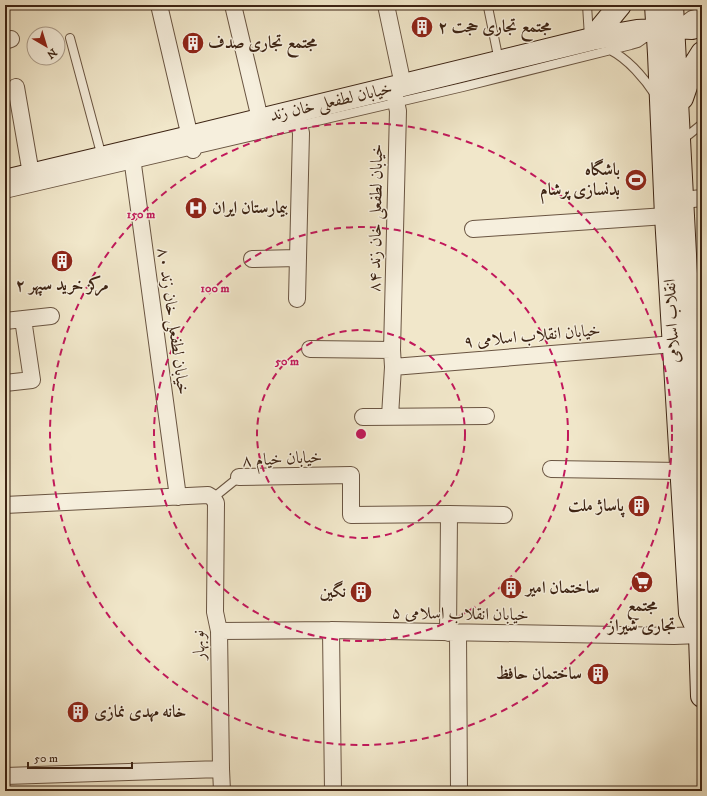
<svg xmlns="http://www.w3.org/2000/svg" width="707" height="796" font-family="'IM FELL DW Pica',Amiri,serif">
<rect width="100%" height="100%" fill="#f1e7ca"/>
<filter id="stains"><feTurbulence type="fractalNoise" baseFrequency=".005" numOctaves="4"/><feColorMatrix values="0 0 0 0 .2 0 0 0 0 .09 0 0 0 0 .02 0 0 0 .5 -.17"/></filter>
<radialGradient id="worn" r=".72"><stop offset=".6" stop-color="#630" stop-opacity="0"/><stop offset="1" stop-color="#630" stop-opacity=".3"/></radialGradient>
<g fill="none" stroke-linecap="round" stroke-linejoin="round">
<g stroke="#6a5542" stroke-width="10">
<path id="lane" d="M 587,5 L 589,37
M 488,7 L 499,61
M 680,23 L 691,15 L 702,12
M 70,38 L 102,157
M 610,50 C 628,59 645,79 656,96
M 681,141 L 702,124
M 5,194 L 463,87 L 631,45 L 638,43 L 648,36
M 213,498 L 239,477"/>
</g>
<g stroke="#6a5542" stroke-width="18">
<path id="street" d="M 159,5 L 193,150
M 233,5 L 260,119
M 386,5 L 403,85
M 5,41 L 11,39
M 16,87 L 31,174
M 296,111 L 301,133 L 297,299
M 131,150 L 178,497
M 683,200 L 702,198
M 473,229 L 666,216
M 252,259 L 298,258
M 5,321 L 51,316
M 310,349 L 392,350
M 393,367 L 674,344
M 5,383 L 32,380 L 23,319
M 390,416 L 393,367 L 392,350 L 398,111 L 393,88
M 363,417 L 486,416
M 551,469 L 680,471
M 239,477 L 351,475 L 351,515 L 449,514 L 504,515
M 5,505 L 208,495 L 213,498 L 216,503 L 215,612 L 219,631 L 221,769 L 222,791
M 331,630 L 333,791
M 219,631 L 331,630 L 674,636 L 700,635
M 448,633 L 449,514
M 458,633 L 459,791
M 5,776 L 221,769"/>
</g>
<g stroke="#3d2414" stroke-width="24">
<path id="secondary" d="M 656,5 L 659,54 L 666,216 L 690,613 L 700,635
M 672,5 L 693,408 L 702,550
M 592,39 L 620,5
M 682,98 L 692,69 L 702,53
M 5,181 L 190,137 L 592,39 L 637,31 L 658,30 L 674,27 L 692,28 L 702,25
M 702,627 L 700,635 L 702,696"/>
</g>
<use href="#lane" stroke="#f6efdd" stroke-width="8"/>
<use href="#street" stroke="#f6efdd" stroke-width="16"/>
<use href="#secondary" stroke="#f6efdd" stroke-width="22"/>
</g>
<g fill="none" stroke="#c2185b" stroke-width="2" stroke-dasharray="7 5">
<circle cx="361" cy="434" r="104"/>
<circle cx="361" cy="434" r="207"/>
<circle cx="361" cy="434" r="311"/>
</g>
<defs>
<g id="building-disc" transform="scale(1.15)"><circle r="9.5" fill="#8f2418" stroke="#f6efdd"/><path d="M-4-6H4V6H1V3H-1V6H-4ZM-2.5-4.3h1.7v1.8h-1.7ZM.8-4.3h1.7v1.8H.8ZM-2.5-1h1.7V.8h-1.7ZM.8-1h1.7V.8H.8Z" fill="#fff"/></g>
<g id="stadium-disc" transform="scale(1.15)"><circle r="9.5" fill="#8f2418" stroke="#f6efdd"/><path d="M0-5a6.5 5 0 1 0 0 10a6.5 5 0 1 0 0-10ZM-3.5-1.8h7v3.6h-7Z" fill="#fff"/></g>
<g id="hospital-disc" transform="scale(1.15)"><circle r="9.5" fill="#8f2418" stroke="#f6efdd"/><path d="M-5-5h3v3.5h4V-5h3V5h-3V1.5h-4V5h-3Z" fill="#fff"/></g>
<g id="supermarket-disc" transform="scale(1.15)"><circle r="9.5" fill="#8f2418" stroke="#f6efdd"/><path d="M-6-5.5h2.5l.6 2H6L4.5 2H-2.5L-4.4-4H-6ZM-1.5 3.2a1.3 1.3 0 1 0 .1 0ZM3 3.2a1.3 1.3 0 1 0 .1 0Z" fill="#fff"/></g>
</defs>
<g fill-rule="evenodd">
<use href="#building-disc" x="422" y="27"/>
<use href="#building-disc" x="193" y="43"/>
<use href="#stadium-disc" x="636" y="180"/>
<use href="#hospital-disc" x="196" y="208"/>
<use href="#building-disc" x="62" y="261"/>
<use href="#building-disc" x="639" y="506"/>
<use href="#supermarket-disc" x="642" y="582"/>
<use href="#building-disc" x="511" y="588"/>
<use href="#building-disc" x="361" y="592"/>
<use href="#building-disc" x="598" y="674"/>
<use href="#building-disc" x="78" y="712"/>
</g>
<g text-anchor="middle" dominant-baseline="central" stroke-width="3" stroke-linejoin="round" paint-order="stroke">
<g font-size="17" font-weight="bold" fill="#3d2414" stroke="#f6efdd" text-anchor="start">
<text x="438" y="27">مجتمع تجاری حجت ۲</text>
<text x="208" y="43">مجتمع تجاری صدف</text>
<text x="620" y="170" text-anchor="end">باشگاه<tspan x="620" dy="20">بدنسازی پرشام</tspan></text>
<text x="212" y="208">بیمارستان ایران</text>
<text x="62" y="285" text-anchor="middle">مرکز خرید سپهر ۲</text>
<text x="624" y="506" text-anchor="end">پاساژ ملت</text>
<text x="526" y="588">ساختمان امیر</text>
<text x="346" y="592" text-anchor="end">نگین</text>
<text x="642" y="606" text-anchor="middle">مجتمع<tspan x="642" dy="20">تجاری شیراز</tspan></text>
<text x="582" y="674" text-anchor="end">ساختمان حافظ</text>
<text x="94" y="712">خانه مهدی نمازی</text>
</g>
<g font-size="17" fill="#3d2414" stroke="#f6efdd">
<text transform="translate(331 102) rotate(-13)">خیابان لطفعلی خان زند</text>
<text transform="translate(376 218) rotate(-89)">خیابان لطفعلی خان زند ۸۴</text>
<text transform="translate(173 321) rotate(82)">خیابان لطفعلی خان زند ۸۰</text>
<text transform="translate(672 321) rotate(-93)">انقلاب اسلامی</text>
<text transform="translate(532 336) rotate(-5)">خیابان انقلاب اسلامی ۹</text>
<text transform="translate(282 459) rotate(-3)">خیابان خیام ۸</text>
<text transform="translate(460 614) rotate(1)">خیابان انقلاب اسلامی ۵</text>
<text transform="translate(199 645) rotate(-93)">نوبهار</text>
</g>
</g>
<circle cx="361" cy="434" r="6" fill="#c2185b" stroke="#f6efdd" stroke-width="2"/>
<g font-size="12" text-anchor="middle" font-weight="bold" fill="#c2185b" stroke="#f6efdd" stroke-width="3" stroke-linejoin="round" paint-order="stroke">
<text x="141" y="218">150 m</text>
<text x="215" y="292">100 m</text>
<text x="287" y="365">50 m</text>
</g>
<rect width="707" height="796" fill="none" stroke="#f1e7ca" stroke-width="20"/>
<rect x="6" y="6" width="695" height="784" fill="none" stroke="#3d2414" stroke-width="2"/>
<rect x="10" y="10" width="687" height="776" fill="none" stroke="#3d2414"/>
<g transform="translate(46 46) rotate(142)"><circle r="19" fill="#f6efdd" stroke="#ac9e8d"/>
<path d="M0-3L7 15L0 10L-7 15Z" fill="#8f2418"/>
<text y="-6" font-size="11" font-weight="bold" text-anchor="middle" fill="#3d2414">N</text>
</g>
<path d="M28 762v6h104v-6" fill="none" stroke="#3d2414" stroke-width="2"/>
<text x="34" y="762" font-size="12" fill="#3d2414" stroke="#f6efdd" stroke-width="3" paint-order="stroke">50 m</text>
<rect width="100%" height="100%" filter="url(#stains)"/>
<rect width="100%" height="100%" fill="url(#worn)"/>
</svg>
